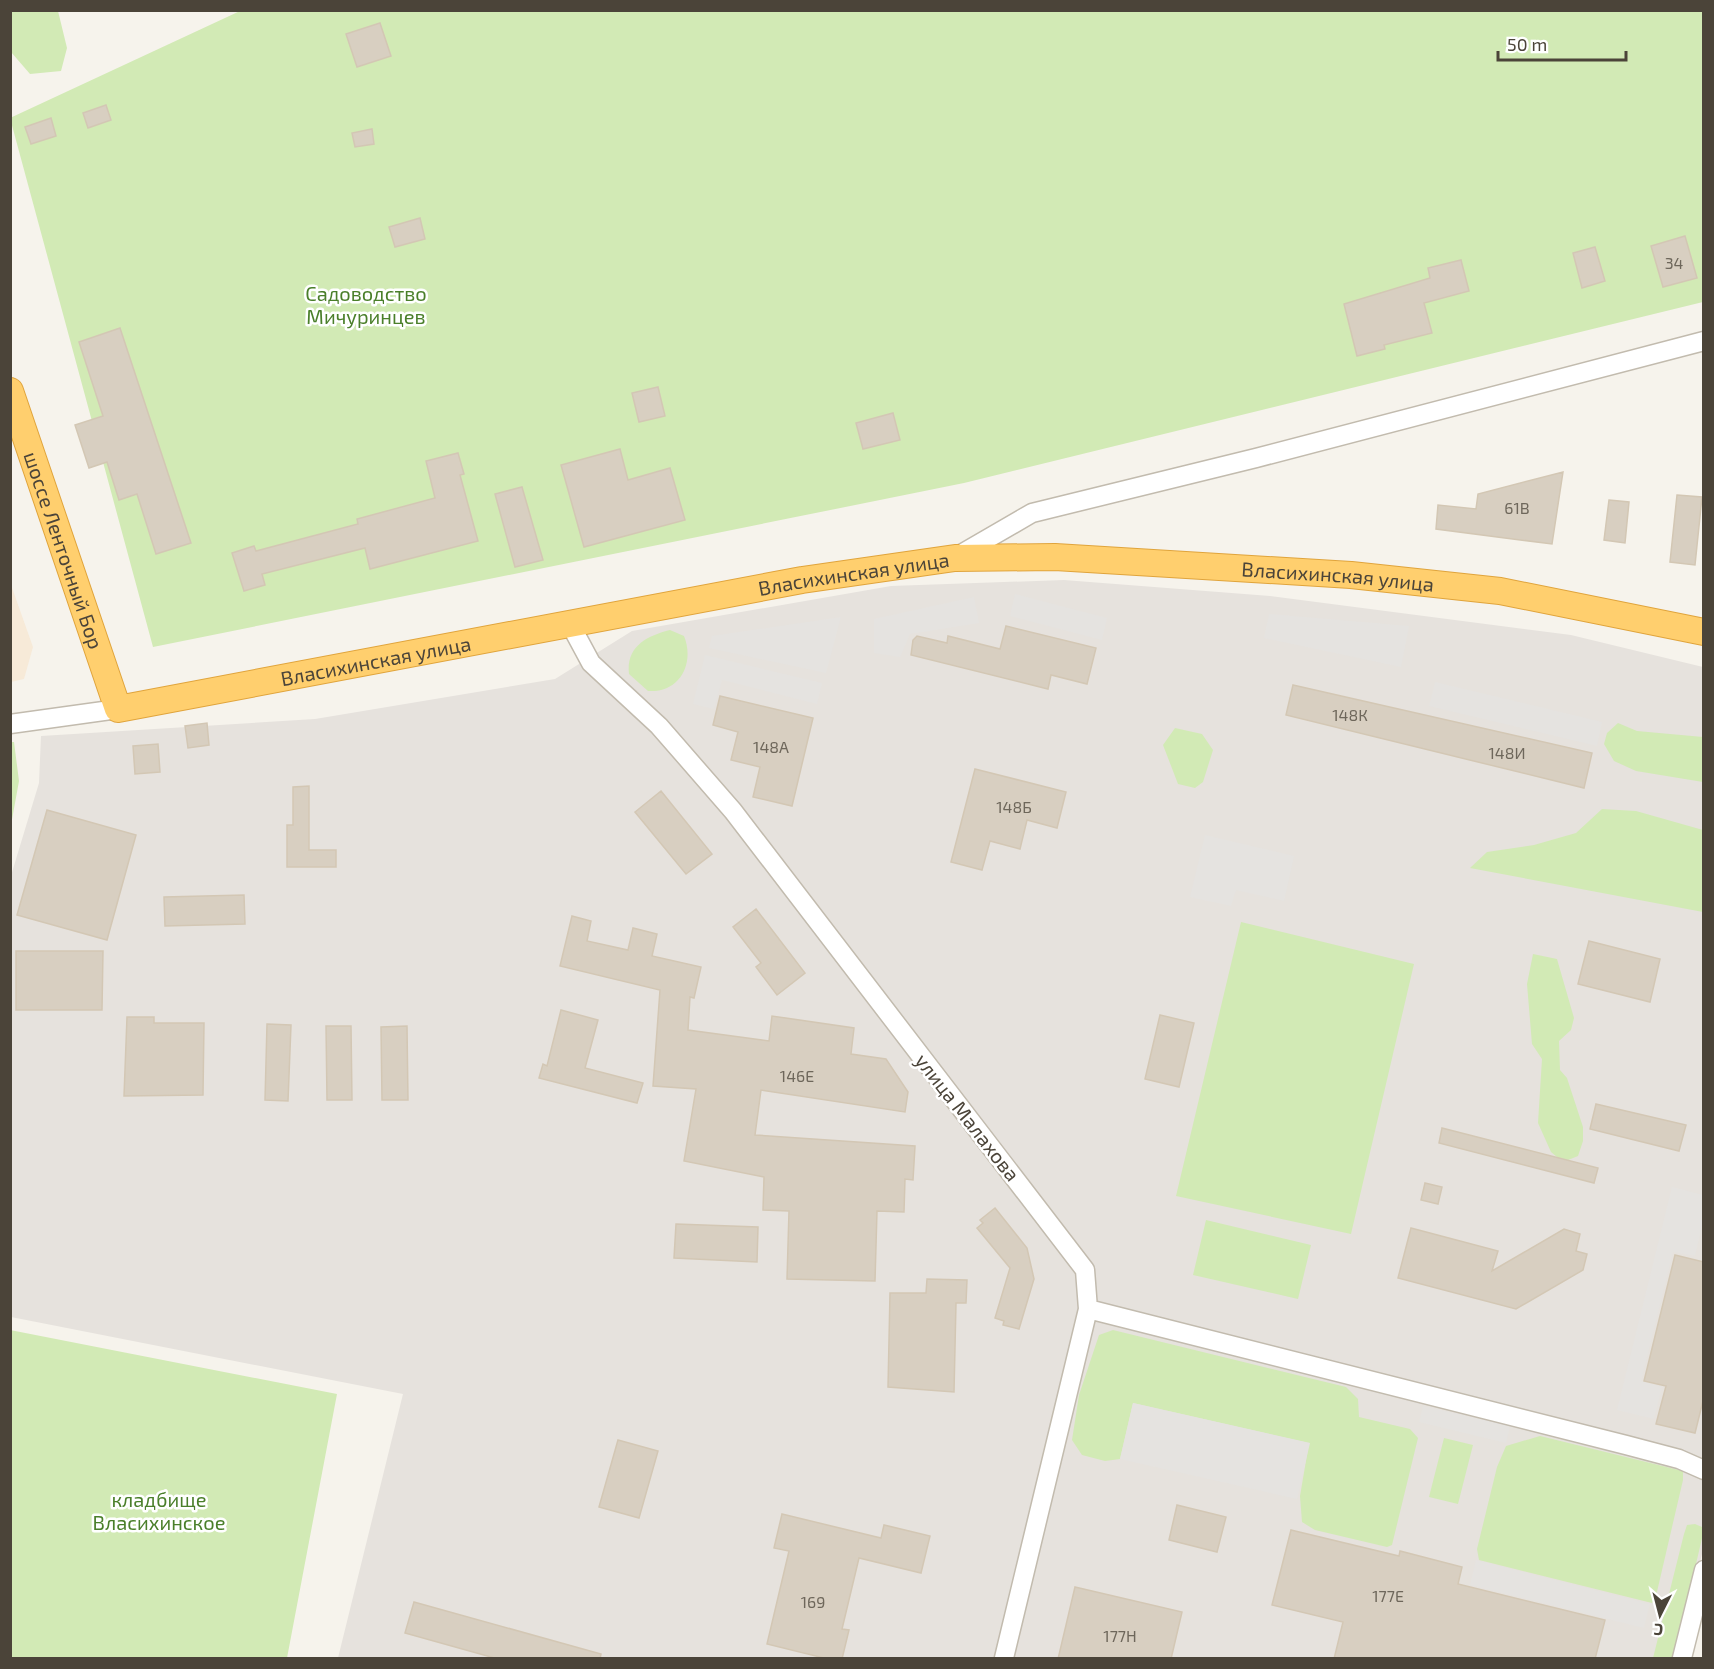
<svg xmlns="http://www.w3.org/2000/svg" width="1714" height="1669" font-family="'Exo 2',sans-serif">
<rect width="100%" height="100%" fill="#f6f3ec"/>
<path fill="#f7ead8" d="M 10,582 L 33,647 L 24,679 L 11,682 Z"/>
<path fill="#e6e2dd" d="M 1064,580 L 1270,596 L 1571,635 L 1703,667 L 1704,1546 L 1676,1658 L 338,1658 L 403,1394 L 11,1317 L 10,879 L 39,783 L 41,736 L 315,719 L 555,679 L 632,631 L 891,586 Z"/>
<path fill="#d2eab5" d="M 10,11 L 58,11 L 67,48 L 61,71 L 30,74 L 11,52 Z
M 240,11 L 1703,11 L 1703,302 L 964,483 L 153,647 L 10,118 Z
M 670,630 L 684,636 C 695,663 680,693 648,691 L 629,674 C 626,647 646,636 670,630 Z
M 1618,723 L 1637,731 L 1703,737 L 1703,782 L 1636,771 L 1614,761 L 1604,744 L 1607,733 Z
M 1175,728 L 1202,734 L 1213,750 L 1203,782 L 1195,788 L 1178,784 L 1163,745 Z
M 11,742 L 14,742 L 19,781 L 11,825 Z
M 1602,809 L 1636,811 L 1703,830 L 1703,912 L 1470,868 L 1487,852 L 1534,845 L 1576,833 Z
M 1241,922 L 1414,964 L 1351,1234 L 1176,1196 Z
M 1533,954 L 1557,959 L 1574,1018 L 1571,1030 L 1559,1041 L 1560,1070 L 1567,1078 L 1583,1127 L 1583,1141 L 1578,1156 L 1563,1162 L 1551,1152 L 1538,1123 L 1542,1059 L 1532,1044 L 1527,984 Z
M 1206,1220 L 1311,1245 L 1298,1299 L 1193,1275 Z
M 10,1330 L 337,1394 L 287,1658 L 11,1658 Z
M 1113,1330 L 1346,1387 L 1358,1399 L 1359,1417 L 1410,1429 L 1418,1438 L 1392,1545 L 1387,1547 L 1315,1530 L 1302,1522 L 1300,1496 L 1309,1443 L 1133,1403 L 1120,1459 L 1105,1461 L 1082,1455 L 1072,1440 L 1079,1395 L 1099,1335 Z
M 1540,1436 L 1683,1471 L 1683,1480 L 1656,1596 L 1652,1603 L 1479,1560 L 1477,1549 L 1497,1467 L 1506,1446 Z
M 1444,1438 L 1473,1445 L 1458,1504 L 1429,1497 Z
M 1695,1524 L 1702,1527 L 1703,1534 L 1674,1658 L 1653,1658 L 1684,1534 L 1687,1525 Z"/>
<path fill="#e5e3e0" d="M 1015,594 L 1107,618 L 1102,640 L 1010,616 Z
M 974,597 L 979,623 L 910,634 L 900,657 L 874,653 L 874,619 Z
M 1269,614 L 1409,626 L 1401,667 L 1264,638 Z
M 841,617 L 826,673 L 709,648 L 712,636 Z
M 705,655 L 822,683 L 817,704 L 722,680 L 714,709 L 693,704 Z
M 1435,682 L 1602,722 L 1597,746 L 1429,706 Z
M 1205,835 L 1294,856 L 1284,901 L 1236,890 L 1231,906 L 1190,897 Z
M 1672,1187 L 1703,1195 L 1703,1221 L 1695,1256 L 1673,1252 L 1641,1381 L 1662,1387 L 1654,1419 L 1617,1410 Z
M 1133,1403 L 1310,1443 L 1297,1499 L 1120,1459 Z
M 1423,1406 L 1510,1426 L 1506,1443 L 1419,1422 Z
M 1476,1560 L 1650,1604 L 1644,1628 L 1470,1585 Z"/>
<path fill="#d8cfc1" stroke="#d3c7b4" stroke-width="1.5" d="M 380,23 L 391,56 L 357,67 L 346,34 Z
M 106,105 L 111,120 L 88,128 L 83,113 Z
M 51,118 L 56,136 L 31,144 L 25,127 Z
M 372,129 L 374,144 L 355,147 L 352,133 Z
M 420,218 L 425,239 L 395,247 L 389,227 Z
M 1685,236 L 1697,278 L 1663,287 L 1651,246 Z
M 1595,247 L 1605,281 L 1582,288 L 1573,253 Z
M 1461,260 L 1469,291 L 1424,303 L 1432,333 L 1384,345 L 1385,349 L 1357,356 L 1344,304 L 1430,278 L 1428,268 Z
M 120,328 L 191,543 L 156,554 L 137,494 L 119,500 L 107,462 L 89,468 L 75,425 L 103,416 L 79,342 Z
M 658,387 L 665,416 L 639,422 L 632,393 Z
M 893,413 L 900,440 L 863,449 L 856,423 Z
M 620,449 L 628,480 L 670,468 L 685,520 L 584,547 L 561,465 Z
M 458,453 L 464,474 L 460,475 L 478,541 L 370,569 L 365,548 L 262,574 L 265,585 L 244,591 L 232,553 L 254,546 L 256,551 L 358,524 L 357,519 L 435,498 L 426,461 Z
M 1563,472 L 1552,544 L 1436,529 L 1438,505 L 1476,509 L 1478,494 Z
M 522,487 L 543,560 L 515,567 L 495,494 Z
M 1677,495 L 1702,497 L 1695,565 L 1670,562 Z
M 1609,500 L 1629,502 L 1625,543 L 1604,540 Z
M 1006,626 L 1096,648 L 1087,684 L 1051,675 L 1048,689 L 911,655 L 913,640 L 917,636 L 947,643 L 948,636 L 1000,649 Z
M 1293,685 L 1592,753 L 1584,788 L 1286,715 Z
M 720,696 L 813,718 L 792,806 L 753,797 L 760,767 L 731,760 L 738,732 L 713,725 Z
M 207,723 L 209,745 L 188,748 L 185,726 Z
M 158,744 L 160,772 L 135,774 L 133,746 Z
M 975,769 L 1066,792 L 1057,828 L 1027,820 L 1020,849 L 990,841 L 982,870 L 951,862 Z
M 309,786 L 309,850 L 336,850 L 336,867 L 287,867 L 287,825 L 293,825 L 293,787 Z
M 661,791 L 712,854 L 686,874 L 635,812 Z
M 47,810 L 136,835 L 107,940 L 17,915 Z
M 244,895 L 245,924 L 165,926 L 164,897 Z
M 756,909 L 805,973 L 777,995 L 756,967 L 761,963 L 733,927 Z
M 572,916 L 591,921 L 587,941 L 628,950 L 633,928 L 657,934 L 652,956 L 701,967 L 694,998 L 690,997 L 688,1030 L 769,1041 L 772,1016 L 854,1028 L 851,1054 L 886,1059 L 908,1092 L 905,1112 L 761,1090 L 755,1135 L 915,1146 L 913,1180 L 905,1179 L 904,1212 L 877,1211 L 875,1281 L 787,1279 L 789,1211 L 763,1210 L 764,1177 L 684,1161 L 696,1089 L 653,1086 L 660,990 L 560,966 Z
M 1589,941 L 1660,959 L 1650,1002 L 1578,984 Z
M 16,951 L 103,951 L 102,1010 L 16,1010 Z
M 561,1010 L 598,1020 L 585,1068 L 643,1083 L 637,1103 L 539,1078 L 543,1064 L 547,1066 Z
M 1160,1015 L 1194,1023 L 1179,1087 L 1145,1079 Z
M 127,1017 L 154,1017 L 154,1023 L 204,1023 L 203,1095 L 124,1096 Z
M 267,1024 L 291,1025 L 288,1101 L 265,1100 Z
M 326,1026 L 351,1026 L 352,1100 L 327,1100 Z
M 407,1026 L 408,1100 L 382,1100 L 381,1027 Z
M 1596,1104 L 1686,1125 L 1679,1151 L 1590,1129 Z
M 1442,1128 L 1598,1168 L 1594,1183 L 1439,1143 Z
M 1425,1183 L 1442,1187 L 1438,1204 L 1421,1200 Z
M 995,1208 L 1027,1248 L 1034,1279 L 1019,1329 L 1003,1325 L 1004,1321 L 995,1318 L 1010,1268 L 977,1228 L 983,1223 L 980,1220 Z
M 676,1224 L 758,1227 L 757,1262 L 674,1258 Z
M 1411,1228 L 1498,1251 L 1492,1271 L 1564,1229 L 1580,1234 L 1576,1251 L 1587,1254 L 1583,1270 L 1516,1309 L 1398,1278 Z
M 1675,1255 L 1704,1262 L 1704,1397 L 1695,1433 L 1656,1424 L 1666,1386 L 1644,1381 Z
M 927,1279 L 967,1280 L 966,1303 L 956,1303 L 954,1392 L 888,1387 L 890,1293 L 926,1293 Z
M 618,1440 L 658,1451 L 639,1518 L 599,1507 Z
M 1177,1505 L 1226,1517 L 1217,1552 L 1169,1540 Z
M 782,1514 L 881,1538 L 884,1525 L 930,1536 L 921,1573 L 859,1558 L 842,1629 L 849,1630 L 842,1659 L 828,1659 L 767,1644 L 789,1551 L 774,1548 Z
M 1291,1530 L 1399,1556 L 1400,1551 L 1462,1567 L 1458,1584 L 1605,1620 L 1595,1659 L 1334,1659 L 1343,1622 L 1272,1605 Z
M 1075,1587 L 1182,1612 L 1171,1659 L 1058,1659 Z
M 414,1602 L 601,1654 L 600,1659 L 498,1659 L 405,1633 Z"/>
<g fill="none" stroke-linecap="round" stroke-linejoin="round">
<g stroke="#c2bbae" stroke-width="21">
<path id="minor" d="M 956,557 L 1032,513 L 1256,458 L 1704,341
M 570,624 L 591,663 L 659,726 L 733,811 L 1085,1270 L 1088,1309 L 1004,1658
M 10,724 L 118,709
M 1088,1309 L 1626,1445 L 1679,1459 L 1704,1470
M 1682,1658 L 1704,1570"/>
</g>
<g stroke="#e0a43c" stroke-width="28">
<g id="highway">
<path id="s1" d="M 10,391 L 118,709 L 802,580 L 955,558 L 1055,557 L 1351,575 L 1500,591 L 1704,632"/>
</g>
</g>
<use href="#minor" stroke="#fff" stroke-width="18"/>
<use href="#highway" stroke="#ffcf6e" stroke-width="26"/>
</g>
<g text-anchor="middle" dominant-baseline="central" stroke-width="5" stroke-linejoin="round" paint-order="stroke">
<g font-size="16" fill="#6e675b">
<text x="1674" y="262">34</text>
<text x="1517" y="507">61В</text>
<text x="1350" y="714">148К</text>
<text x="771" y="746">148А</text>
<text x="1507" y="752">148И</text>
<text x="1014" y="806">148Б</text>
<text x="797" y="1075">146Е</text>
<text x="1388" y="1595">177Е</text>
<text x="813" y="1601">169</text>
<text x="1120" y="1635">177Н</text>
</g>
<g font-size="20" fill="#4a7f2a" stroke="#fff">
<text x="366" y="293">Садоводство<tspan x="366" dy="23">Мичуринцев</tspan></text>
<text x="159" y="1499">кладбище<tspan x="159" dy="23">Власихинское</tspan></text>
</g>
<g font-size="20" fill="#4b4439" stroke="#fff">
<text stroke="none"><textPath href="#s1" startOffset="168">шоссе Ленточный Бор</textPath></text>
<text stroke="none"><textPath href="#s1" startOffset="1084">Власихинская улица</textPath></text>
<text stroke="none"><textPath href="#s1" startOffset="1570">Власихинская улица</textPath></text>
<text stroke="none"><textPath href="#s1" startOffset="598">Власихинская улица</textPath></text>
<text transform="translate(968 1117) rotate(52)">улица Малахова</text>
</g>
</g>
<rect width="1714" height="1669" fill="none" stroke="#4b4439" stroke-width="24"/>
<g transform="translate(1660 1615) rotate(186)" stroke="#ffffff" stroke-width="4.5" paint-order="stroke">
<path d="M0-4.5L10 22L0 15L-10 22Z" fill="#4b4439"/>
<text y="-9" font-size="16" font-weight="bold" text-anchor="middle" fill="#4b4439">С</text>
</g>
<path d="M1498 51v9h128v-9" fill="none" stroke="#4b4439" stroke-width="3"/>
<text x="1507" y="51" font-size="18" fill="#4b4439" stroke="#ffffff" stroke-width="4.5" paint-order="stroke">50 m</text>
</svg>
